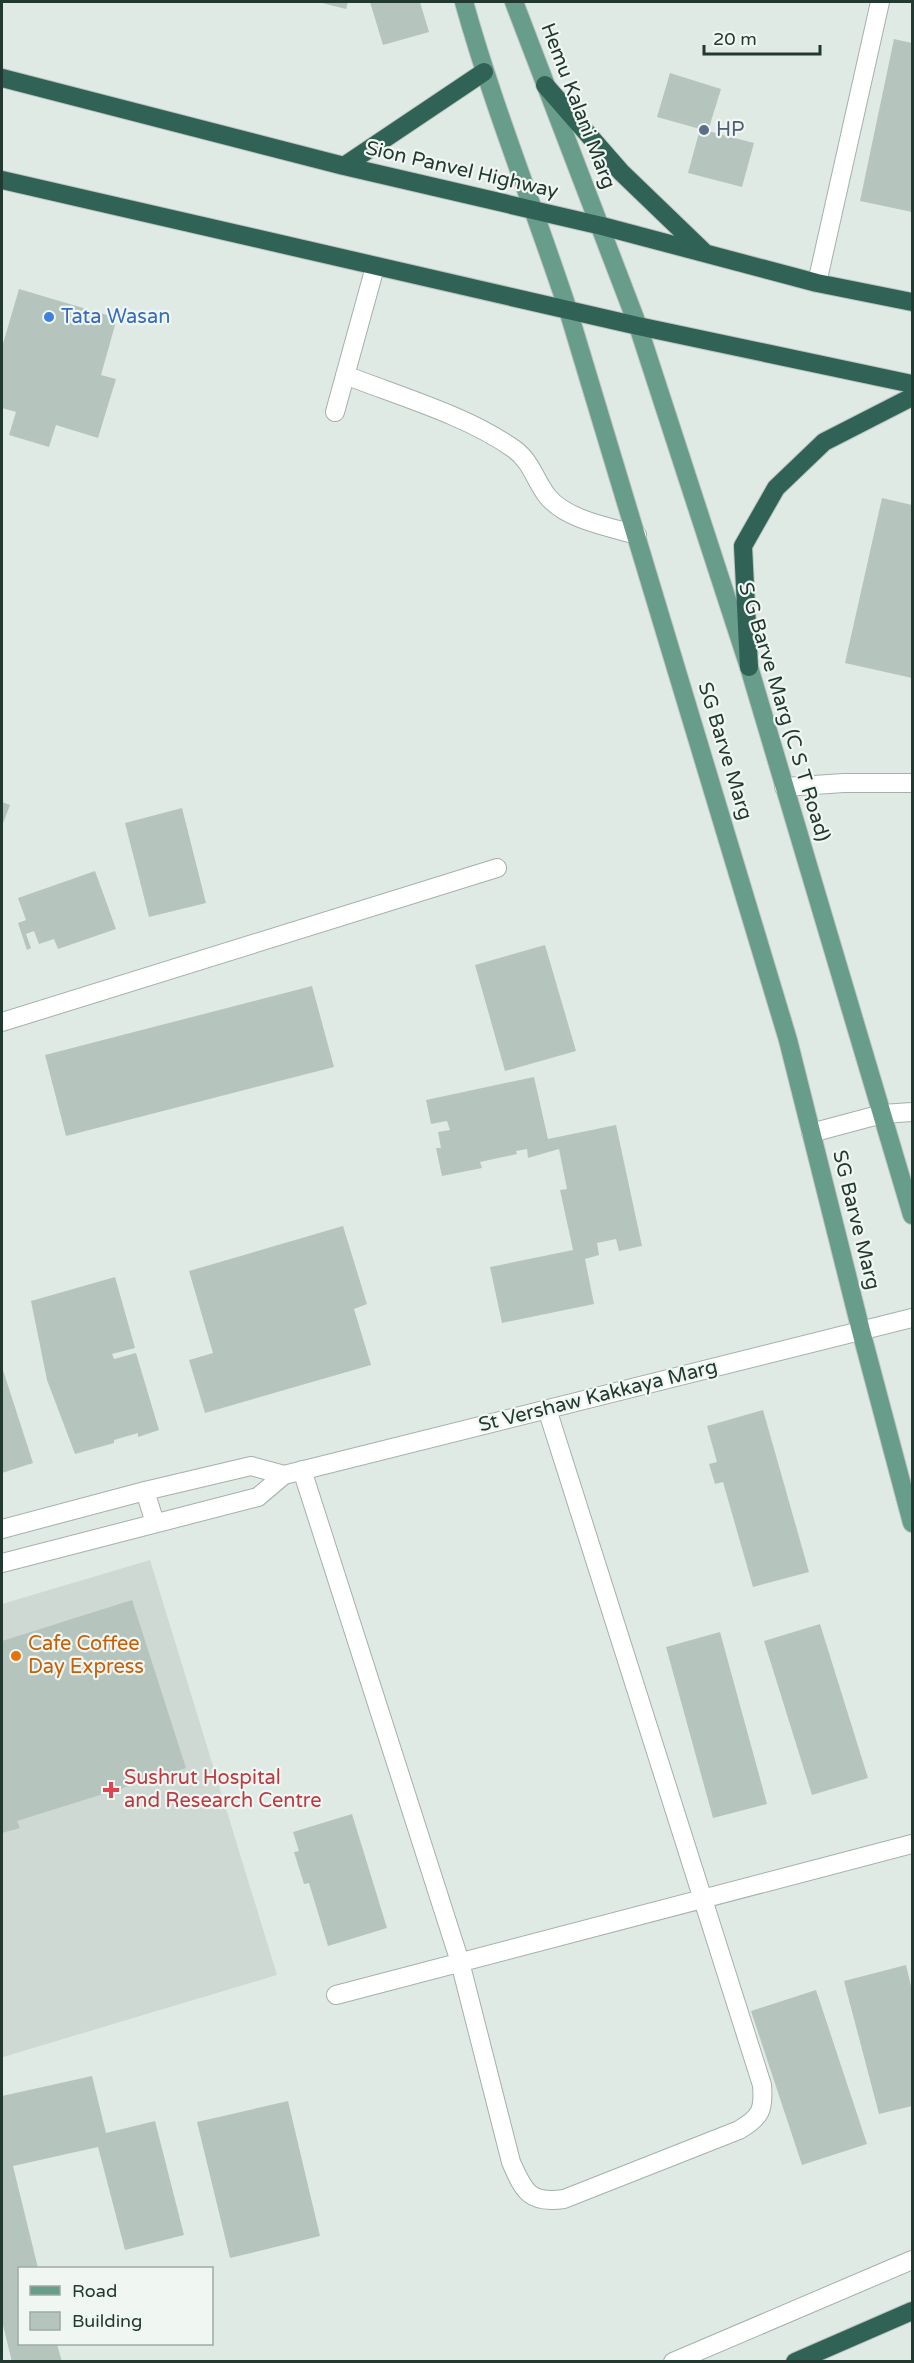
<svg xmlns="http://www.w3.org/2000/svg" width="914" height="2363" font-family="'Varela Round',sans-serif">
<rect width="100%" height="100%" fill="#e0eae5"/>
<path fill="#ced9d4" d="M 150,1560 L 277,1975 L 3,2057 L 2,1604 Z"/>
<path fill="#b6c4be" d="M 318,2 L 348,2 L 346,9 Z
M 370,2 L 420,2 L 429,32 L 383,45 Z
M 894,39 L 912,43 L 912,212 L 860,201 Z
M 670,73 L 721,89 L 708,131 L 754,143 L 742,187 L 688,173 L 700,129 L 657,117 Z
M 19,289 L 117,318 L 101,375 L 116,379 L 98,438 L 56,425 L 49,447 L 9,435 L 16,412 L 2,408 L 2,347 Z
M 882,498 L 912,505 L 912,678 L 845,663 Z
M 2,802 L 10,805 L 2,826 Z
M 182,808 L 206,903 L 149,917 L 125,823 Z
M 95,871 L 116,929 L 58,949 L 54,939 L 39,944 L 34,931 L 26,934 L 31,948 L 27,950 L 18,923 L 26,920 L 18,898 Z
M 545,945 L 576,1051 L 505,1071 L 475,965 Z
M 312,986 L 334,1067 L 66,1136 L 45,1055 Z
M 534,1077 L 548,1139 L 616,1125 L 642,1246 L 619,1251 L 616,1239 L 597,1243 L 599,1255 L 585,1259 L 594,1304 L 502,1323 L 490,1267 L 573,1250 L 560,1190 L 567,1189 L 559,1149 L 528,1158 L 527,1149 L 516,1151 L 517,1154 L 480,1162 L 482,1168 L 442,1176 L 436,1148 L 441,1148 L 438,1132 L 450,1130 L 447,1121 L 431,1124 L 426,1100 Z
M 343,1226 L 367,1304 L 354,1309 L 371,1365 L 205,1413 L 189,1360 L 213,1353 L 189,1271 Z
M 115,1277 L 135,1348 L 112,1354 L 114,1359 L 136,1353 L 159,1430 L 138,1437 L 138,1433 L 114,1440 L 114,1443 L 75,1454 L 47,1380 L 31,1301 Z
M 2,1367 L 33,1463 L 2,1473 Z
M 763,1410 L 809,1572 L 753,1587 L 723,1482 L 715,1484 L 709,1464 L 717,1462 L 707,1426 Z
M 132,1600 L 186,1768 L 17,1821 L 20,1828 L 2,1833 L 2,1641 Z
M 820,1624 L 868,1778 L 812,1795 L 764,1641 Z
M 720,1632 L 767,1804 L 713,1818 L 666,1647 Z
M 352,1814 L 387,1928 L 328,1946 L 309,1883 L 304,1884 L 294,1852 L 299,1851 L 293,1832 Z
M 906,1965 L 912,1990 L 912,2106 L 879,2114 L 844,1981 Z
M 816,1990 L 867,2144 L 802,2165 L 751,2011 Z
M 92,2076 L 106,2133 L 155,2121 L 184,2235 L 125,2250 L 98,2147 L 13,2166 L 38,2268 L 20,2268 L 20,2344 L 57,2344 L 62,2362 L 12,2362 L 2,2321 L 2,2096 Z
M 288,2101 L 320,2236 L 230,2258 L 197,2122 Z"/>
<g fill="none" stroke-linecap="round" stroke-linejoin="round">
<g stroke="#a3b1ab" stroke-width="20">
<path id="minor" d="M 817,283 L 880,2
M 345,375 C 399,396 468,416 514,449 C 532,462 535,481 548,497 C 567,520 610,527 637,535
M 335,412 L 375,267
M 784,787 L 844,783 L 912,783
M 2,1022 L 497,868
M 811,1133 L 882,1114 L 912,1112
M 302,1470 L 460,1962 L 511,2162 C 524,2192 530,2204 564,2199 L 739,2130 C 761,2117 764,2110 762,2085 L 547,1409
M 145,1491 L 155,1523
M 2,1529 L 145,1491 L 251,1466 L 284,1475
M 2,1563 L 258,1497 L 284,1475 L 912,1318
M 336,1995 L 912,1844
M 673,2362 L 912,2260"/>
</g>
<g stroke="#bdc4c1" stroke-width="20">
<path id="major" d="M 464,2 C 493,106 534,207 568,310 L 788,1040 L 861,1331 L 912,1523
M 514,2 L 638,326 L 749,667 L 912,1215"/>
</g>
<g stroke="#bdc4c1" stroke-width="20">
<path id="highway" d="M 2,78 L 344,166 L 602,226 L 817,283 L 912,302
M 545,85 L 621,172 L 703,251
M 344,166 L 484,72
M 2,180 L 638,326 L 912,384
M 749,667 L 743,546 L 776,488 L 824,442 L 912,397
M 795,2362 L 912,2311"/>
</g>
<use href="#minor" stroke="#fff" stroke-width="18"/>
<use href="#major" stroke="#689c8b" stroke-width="18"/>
<use href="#highway" stroke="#306355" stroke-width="18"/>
</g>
<circle fill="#5c6f8a" stroke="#f0f7f3" stroke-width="2" cx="704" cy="130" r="6"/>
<circle fill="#3f7fe0" stroke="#f0f7f3" stroke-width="2" cx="49" cy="317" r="6"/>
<circle fill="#e8710a" stroke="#f0f7f3" stroke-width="2" cx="16" cy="1656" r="6"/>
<path fill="#e0444e" stroke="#f0f7f3" stroke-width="2" d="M108 1781h6v6h6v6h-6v6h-6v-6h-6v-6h6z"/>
<g text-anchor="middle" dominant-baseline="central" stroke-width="4.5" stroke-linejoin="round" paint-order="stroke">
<g font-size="20" fill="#223931" stroke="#f0f7f3">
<text transform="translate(578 106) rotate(69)">Hemu Kalani Marg</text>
<text transform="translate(462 170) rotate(13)">Sion Panvel Highway</text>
<text transform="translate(784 712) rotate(73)">S G Barve Marg (C S T Road)</text>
<text transform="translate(725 751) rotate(73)">SG Barve Marg</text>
<text transform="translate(856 1220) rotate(76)">SG Barve Marg</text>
<text transform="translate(598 1396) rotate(-14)">St Vershaw Kakkaya Marg</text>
</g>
<g font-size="20" fill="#4e5e75" stroke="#f0f7f3" text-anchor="start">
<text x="716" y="130">HP</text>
</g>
<g font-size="20" fill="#366cbe" stroke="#f0f7f3" text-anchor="start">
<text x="61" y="317">Tata Wasan</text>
</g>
<g font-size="20" fill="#c56008" stroke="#f0f7f3" text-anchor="start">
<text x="28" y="1644">Cafe Coffee<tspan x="28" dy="23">Day Express</tspan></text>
</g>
<g font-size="20" fill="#be3a42" stroke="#f0f7f3" text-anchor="start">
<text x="124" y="1778">Sushrut Hospital<tspan x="124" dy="23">and Research Centre</tspan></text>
</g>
</g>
<rect width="914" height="2363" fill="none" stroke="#223931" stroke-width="6"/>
<rect x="18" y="2267" width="195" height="78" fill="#f0f7f3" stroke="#9eaba5" stroke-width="1.5"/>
<rect x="30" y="2286" width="30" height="9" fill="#689c8b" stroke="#9eaba5" stroke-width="1.5"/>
<text x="72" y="2297" font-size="18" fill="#223931">Road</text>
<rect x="30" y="2312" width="30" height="18" fill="#b6c4be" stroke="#9eaba5" stroke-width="1.5"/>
<text x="72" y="2327" font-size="18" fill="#223931">Building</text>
<path d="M704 45v9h116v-9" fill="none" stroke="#223931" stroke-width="3"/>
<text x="713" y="45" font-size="18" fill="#223931" stroke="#f0f7f3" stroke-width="4.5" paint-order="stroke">20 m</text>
</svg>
